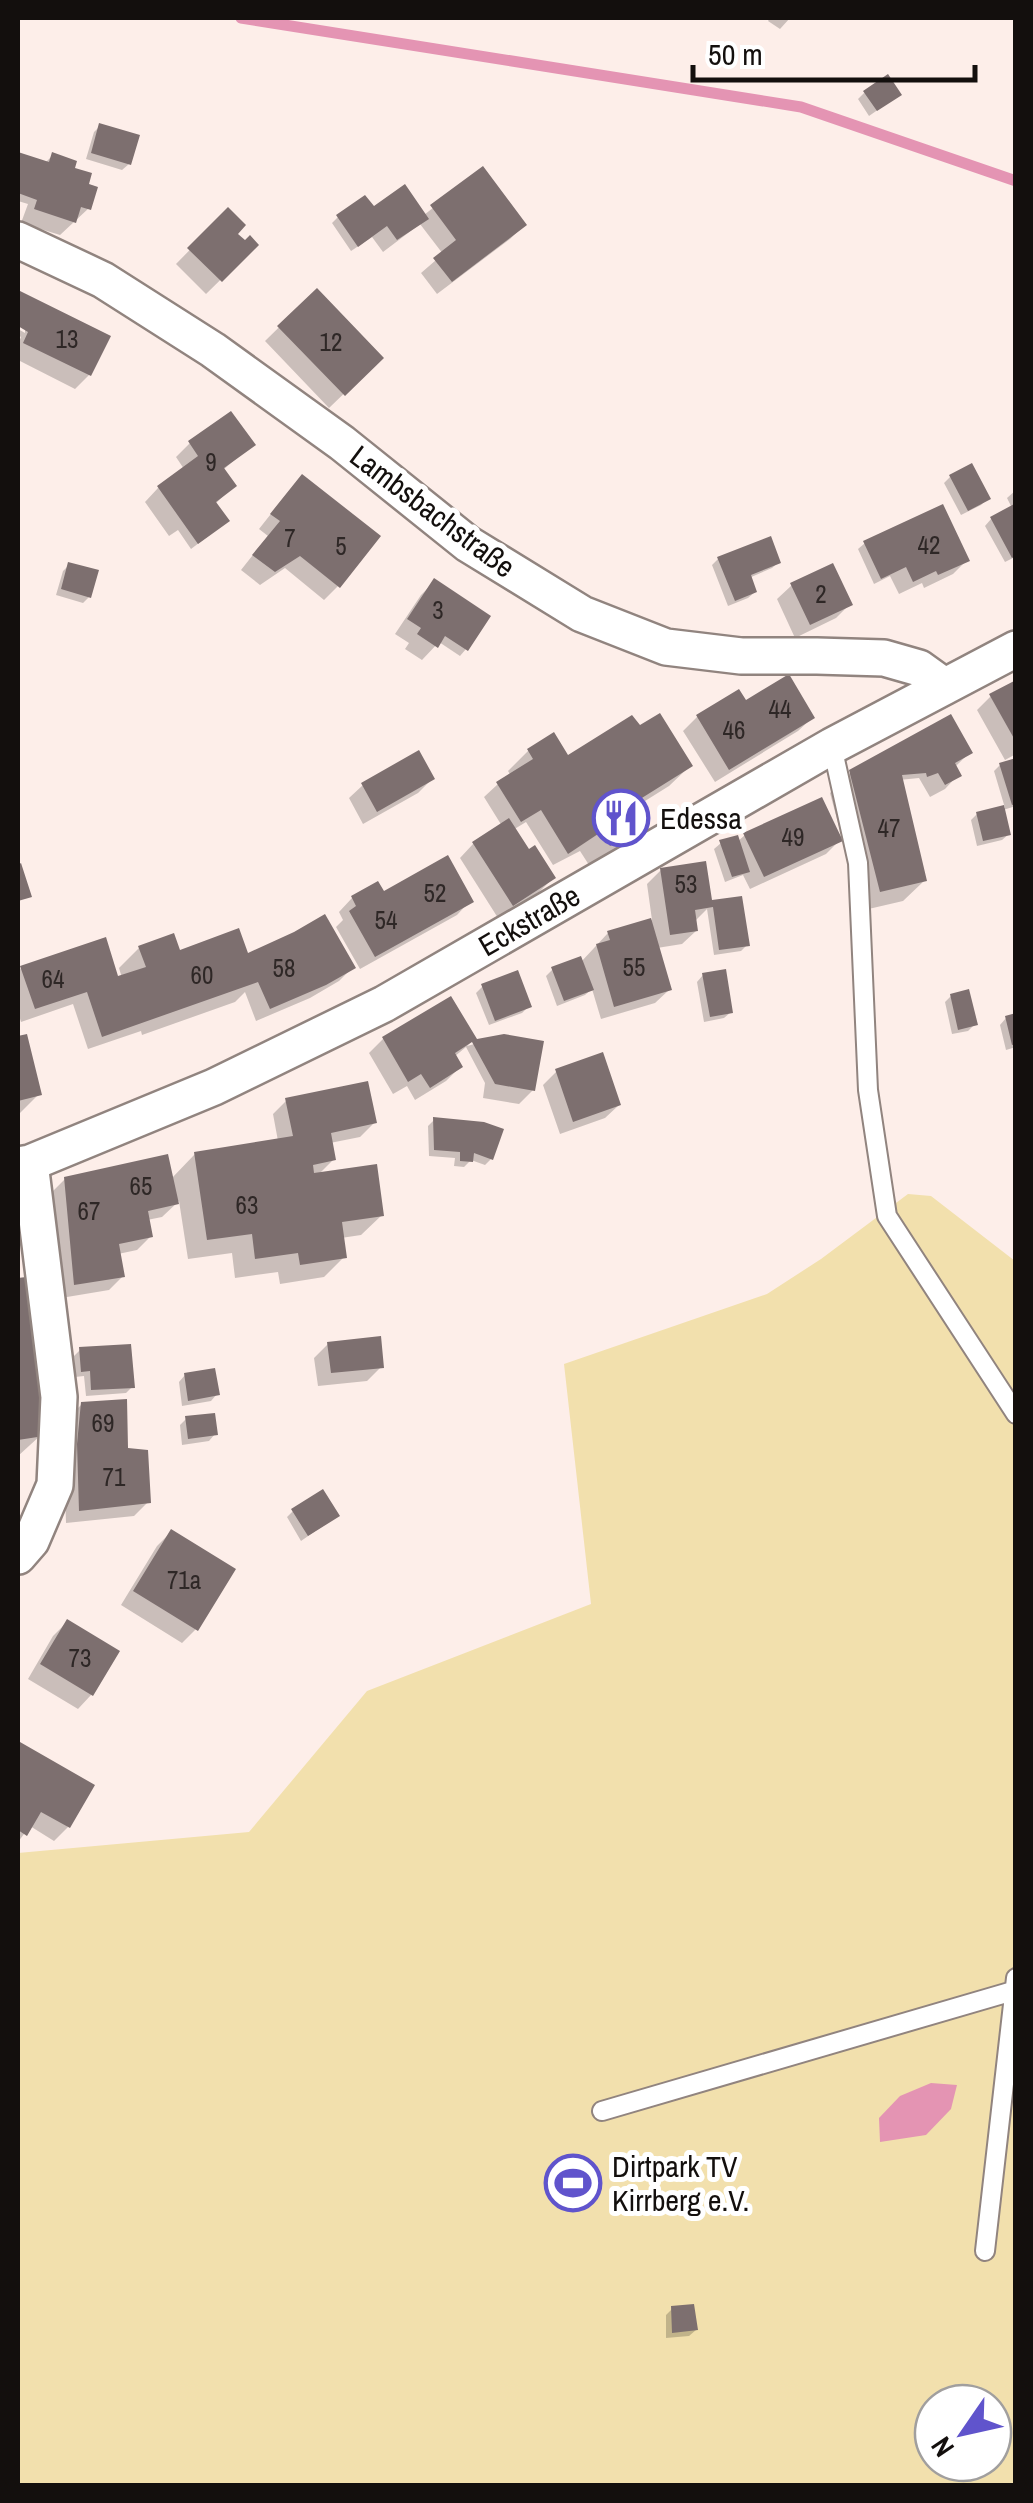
<svg xmlns="http://www.w3.org/2000/svg" width="1033" height="2503" font-family="'Archivo Narrow',sans-serif">
<rect width="100%" height="100%" fill="#fdeee9"/>
<path fill="#f2e0ad" fill-rule="evenodd" d="M 908,1194 L 931,1196 L 1015,1261 L 1015,2485 L 18,2486 L 18,1853 L 249,1832 L 367,1691 L 591,1604 L 564,1364 L 767,1294 L 821,1259 ZM 933,2403 L 993,2403 L 993,2463 L 933,2463 Z"/>
<path fill="#e494b3" d="M 931,2083 L 957,2085 L 951,2109 L 926,2135 L 880,2142 L 879,2118 L 900,2096 Z"/>
<path fill="#0003" d="M 770,18 L 790,18 L 780,29 L 768,21 Z
M 864,93 L 892,100 L 869,116 L 858,99 Z
M 100,126 L 129,164 L 122,170 L 86,159 L 94,132 Z
M 18,154 L 45,163 L 53,155 L 72,170 L 86,185 L 89,208 L 60,235 L 21,223 L 28,204 L 18,201 Z
M 482,169 L 524,225 L 510,239 L 437,294 L 421,273 L 443,254 L 420,224 L 383,252 L 372,237 L 351,251 L 332,223 L 338,217 L 373,210 L 424,215 Z
M 228,211 L 235,234 L 245,244 L 256,245 L 206,294 L 176,264 Z
M 316,291 L 381,358 L 329,408 L 265,341 Z
M 18,293 L 108,337 L 89,375 L 75,389 L 18,360 L 18,344 L 21,337 L 18,335 L 18,329 L 25,333 L 25,327 L 18,323 Z
M 190,443 L 252,445 L 223,470 L 234,486 L 215,504 L 220,527 L 191,549 L 178,530 L 169,536 L 145,502 L 158,488 L 184,469 L 176,457 Z
M 950,477 L 988,498 L 981,505 L 961,515 L 944,483 Z
M 1016,490 L 1016,559 L 1013,558 L 1005,562 L 985,526 L 991,519 L 1012,508 L 1007,498 Z
M 289,491 L 338,586 L 324,600 L 285,568 L 260,585 L 241,570 L 268,536 L 259,529 Z
M 865,543 L 967,560 L 953,574 L 924,588 L 922,583 L 899,594 L 890,576 L 874,584 L 858,549 Z
M 718,559 L 779,562 L 772,568 L 749,578 L 755,592 L 748,598 L 728,606 L 712,565 Z
M 69,565 L 89,597 L 83,603 L 56,595 L 63,571 Z
M 832,566 L 850,604 L 836,618 L 795,638 L 777,599 L 791,586 Z
M 435,581 L 466,649 L 460,656 L 439,642 L 422,660 L 405,649 L 409,643 L 395,634 L 421,595 Z
M 1016,683 L 1016,754 L 1005,760 L 977,710 L 991,696 Z
M 738,692 L 745,704 L 812,718 L 798,731 L 715,782 L 683,731 L 697,717 Z
M 639,729 L 690,766 L 669,786 L 637,806 L 646,821 L 626,842 L 589,865 L 580,851 L 553,865 L 526,822 L 513,830 L 528,853 L 553,878 L 539,892 L 498,918 L 460,858 L 473,844 L 502,826 L 484,797 L 498,784 L 511,776 L 508,771 L 529,750 L 567,758 Z
M 970,752 L 956,766 L 958,775 L 945,789 L 930,797 L 919,778 L 899,780 L 924,881 L 903,901 L 860,911 L 842,838 L 826,854 L 750,889 L 743,875 L 725,882 L 714,849 L 721,843 L 737,842 L 745,835 L 842,838 L 830,793 L 851,772 Z
M 1016,760 L 1016,806 L 1003,810 L 1009,834 L 1002,840 L 977,846 L 971,820 L 977,814 L 1005,808 L 994,771 L 1000,765 Z
M 432,779 L 418,793 L 363,824 L 349,798 L 363,785 Z
M 661,870 L 710,906 L 713,903 L 747,945 L 741,951 L 714,955 L 707,909 L 696,920 L 696,931 L 682,944 L 657,948 L 669,990 L 655,1003 L 601,1019 L 592,989 L 585,995 L 557,1006 L 546,976 L 553,969 L 581,962 L 608,933 L 652,920 L 647,884 Z
M 383,894 L 470,901 L 457,915 L 360,969 L 336,927 L 343,920 L 339,912 L 352,898 Z
M 139,948 L 178,953 L 353,967 L 339,981 L 310,998 L 256,1021 L 245,992 L 235,1002 L 142,1035 L 141,1031 L 88,1049 L 73,1004 L 21,1022 L 18,1012 L 18,972 L 21,968 L 117,979 L 122,978 L 119,968 Z
M 703,975 L 731,1012 L 724,1018 L 704,1022 L 697,982 Z
M 483,986 L 529,1006 L 522,1013 L 489,1025 L 476,993 Z
M 951,996 L 975,1024 L 968,1031 L 952,1034 L 945,1002 Z
M 450,999 L 474,1039 L 467,1046 L 504,1036 L 533,1090 L 519,1104 L 483,1098 L 485,1083 L 466,1047 L 454,1057 L 460,1067 L 446,1081 L 415,1100 L 407,1086 L 393,1094 L 369,1053 L 383,1039 Z
M 1016,1016 L 1016,1047 L 1006,1050 L 1000,1025 L 1006,1018 Z
M 25,1037 L 39,1094 L 18,1115 L 18,1038 Z
M 557,1071 L 619,1105 L 605,1118 L 560,1134 L 543,1085 Z
M 287,1100 L 374,1123 L 360,1137 L 330,1143 L 334,1159 L 318,1175 L 382,1215 L 361,1235 L 341,1238 L 344,1257 L 324,1277 L 280,1284 L 278,1272 L 235,1278 L 232,1253 L 188,1259 L 179,1201 L 162,1217 L 147,1220 L 151,1236 L 137,1250 L 118,1254 L 123,1276 L 109,1290 L 61,1298 L 51,1193 L 65,1179 L 171,1179 L 195,1154 L 278,1141 L 273,1114 Z
M 434,1120 L 491,1159 L 485,1165 L 471,1160 L 464,1167 L 454,1166 L 455,1158 L 429,1156 L 428,1126 Z
M 18,1221 L 22,1239 L 18,1244 Z
M 24,1280 L 41,1435 L 18,1456 L 18,1281 Z
M 328,1344 L 381,1367 L 367,1381 L 318,1386 L 314,1358 Z
M 80,1350 L 132,1387 L 126,1393 L 86,1396 L 84,1376 L 75,1377 L 74,1356 Z
M 185,1375 L 217,1394 L 211,1401 L 182,1406 L 179,1382 Z
M 82,1404 L 125,1451 L 148,1502 L 134,1516 L 66,1523 L 64,1459 L 68,1418 Z
M 186,1419 L 215,1434 L 209,1441 L 182,1445 L 180,1425 Z
M 293,1511 L 337,1516 L 301,1541 L 287,1517 Z
M 171,1532 L 196,1629 L 182,1643 L 121,1605 L 157,1546 Z
M 67,1622 L 91,1695 L 78,1709 L 28,1679 L 53,1636 Z
M 20,1745 L 68,1827 L 54,1841 L 30,1826 L 18,1842 L 18,1748 Z
M 672,2309 L 696,2330 L 689,2336 L 666,2338 L 666,2315 Z"/>
<g fill="none" stroke-linecap="round" stroke-linejoin="round">
<path stroke="#e494b3" stroke-width="11" d="M 241,18 L 801,107 L 1016,181"/>
</g>
<path fill="#7d6f6f" d="M 888,74 L 902,95 L 877,111 L 863,91 Z
M 99,123 L 140,135 L 131,165 L 91,153 Z
M 18,152 L 49,162 L 52,152 L 77,161 L 75,168 L 92,173 L 89,184 L 98,187 L 91,210 L 81,207 L 76,223 L 34,209 L 37,200 L 18,193 Z
M 483,166 L 527,225 L 452,282 L 433,258 L 456,240 L 430,205 Z
M 405,184 L 429,219 L 397,240 L 387,226 L 358,247 L 336,215 L 365,195 L 374,206 Z
M 228,207 L 246,225 L 238,234 L 245,240 L 250,235 L 259,245 L 222,282 L 187,248 Z
M 317,288 L 384,358 L 345,396 L 277,326 Z
M 18,290 L 111,336 L 91,376 L 23,343 L 28,332 L 18,326 Z
M 231,411 L 256,445 L 224,468 L 237,486 L 216,502 L 230,521 L 198,544 L 157,486 L 198,456 L 188,441 Z
M 972,463 L 991,499 L 968,511 L 949,475 Z
M 302,474 L 381,536 L 340,588 L 300,556 L 275,572 L 252,555 L 280,521 L 270,514 Z
M 1016,503 L 1016,555 L 1012,558 L 990,517 Z
M 943,504 L 970,561 L 938,575 L 936,571 L 913,582 L 906,567 L 881,579 L 863,541 Z
M 771,536 L 781,563 L 751,575 L 757,592 L 735,601 L 717,557 Z
M 68,562 L 99,570 L 91,598 L 61,589 Z
M 833,563 L 853,605 L 810,625 L 790,583 Z
M 434,578 L 491,616 L 468,651 L 445,636 L 438,648 L 417,634 L 421,628 L 407,619 Z
M 789,674 L 815,718 L 729,770 L 696,715 L 739,689 L 746,700 Z
M 1016,680 L 1016,742 L 989,694 Z
M 660,713 L 693,766 L 637,801 L 649,822 L 610,846 L 601,832 L 568,854 L 541,810 L 521,822 L 496,782 L 533,759 L 527,749 L 554,732 L 568,755 L 632,715 L 640,725 Z
M 951,714 L 973,753 L 955,763 L 962,776 L 945,785 L 938,773 L 927,777 L 926,773 L 902,775 L 927,881 L 880,892 L 849,770 Z
M 419,750 L 435,779 L 377,812 L 361,783 Z
M 1016,758 L 1016,804 L 1012,805 L 999,763 Z
M 822,797 L 843,841 L 764,877 L 743,833 Z
M 1004,805 L 1011,835 L 983,841 L 976,812 Z
M 509,818 L 529,849 L 535,845 L 556,878 L 513,906 L 472,842 Z
M 738,835 L 750,872 L 732,877 L 719,840 Z
M 448,855 L 474,902 L 375,957 L 349,911 L 356,906 L 351,896 L 378,881 L 384,891 Z
M 706,861 L 712,900 L 742,896 L 750,946 L 719,950 L 713,907 L 695,910 L 698,931 L 670,935 L 660,868 Z
M 21,863 L 32,897 L 18,901 L 18,865 Z
M 325,914 L 356,968 L 326,985 L 270,1009 L 258,982 L 102,1037 L 87,992 L 35,1009 L 20,966 L 106,937 L 118,976 L 146,967 L 138,946 L 174,933 L 180,950 L 239,928 L 248,953 L 294,932 Z
M 651,918 L 672,990 L 614,1007 L 596,944 L 610,940 L 607,931 Z
M 581,956 L 594,990 L 564,1001 L 551,967 Z
M 726,969 L 733,1013 L 710,1017 L 702,973 Z
M 518,970 L 532,1007 L 495,1021 L 481,984 Z
M 969,989 L 978,1025 L 958,1030 L 950,994 Z
M 451,996 L 477,1039 L 504,1034 L 544,1041 L 535,1091 L 495,1084 L 472,1042 L 455,1053 L 463,1067 L 430,1088 L 421,1074 L 408,1082 L 382,1037 Z
M 1016,1013 L 1016,1044 L 1012,1045 L 1005,1016 Z
M 27,1034 L 42,1095 L 18,1101 L 18,1036 Z
M 603,1052 L 621,1105 L 573,1122 L 555,1069 Z
M 368,1081 L 377,1123 L 331,1133 L 336,1160 L 313,1165 L 314,1173 L 377,1164 L 384,1216 L 342,1222 L 347,1258 L 300,1265 L 298,1253 L 255,1259 L 252,1234 L 207,1240 L 194,1152 L 293,1136 L 285,1098 Z
M 433,1117 L 484,1122 L 504,1129 L 493,1160 L 474,1153 L 473,1162 L 460,1161 L 460,1152 L 434,1150 Z
M 168,1154 L 179,1204 L 148,1211 L 153,1237 L 119,1244 L 125,1277 L 74,1285 L 64,1177 Z
M 26,1277 L 44,1436 L 18,1440 L 18,1278 Z
M 381,1336 L 384,1368 L 331,1373 L 327,1342 Z
M 131,1344 L 135,1388 L 91,1390 L 90,1371 L 81,1372 L 79,1347 Z
M 215,1368 L 220,1395 L 188,1401 L 184,1373 Z
M 127,1399 L 128,1448 L 148,1450 L 151,1503 L 79,1511 L 77,1444 L 81,1402 Z
M 215,1413 L 218,1435 L 188,1439 L 185,1416 Z
M 323,1489 L 340,1516 L 308,1536 L 291,1509 Z
M 171,1529 L 236,1569 L 198,1631 L 133,1591 Z
M 67,1619 L 120,1651 L 93,1696 L 40,1664 Z
M 20,1742 L 95,1785 L 70,1828 L 41,1812 L 27,1836 L 18,1830 L 18,1746 Z
M 694,2304 L 698,2330 L 672,2333 L 671,2306 Z"/>
<g fill="none" stroke-linecap="round" stroke-linejoin="round">
<g stroke="#91847f" stroke-width="22">
<path id="lane" d="M 832,746 L 858,863 L 868,1090 L 887,1216 L 1016,1414
M 602,2111 L 1013,1991
M 985,2251 L 1016,1978"/>
</g>
<g stroke="#91847f" stroke-width="40">
<path id="street" d="M 18,240 L 103,280 L 213,350 L 342,443 L 468,544 L 582,614 L 666,647 L 741,656 L 817,656 L 884,658 L 919,668 L 944,686
M 18,1165 L 30,1163 L 214,1087 L 384,1004 L 832,746 L 1016,649
M 18,1556 L 31,1541 L 55,1485 L 59,1397 L 30,1163"/>
</g>
<use href="#lane" stroke="#fff" stroke-width="18"/>
<use href="#street" stroke="#fff" stroke-width="35"/>
</g>
<defs>
<g id="restaurant-ring" transform="scale(2.875)"><circle r="9.5" fill="#fff" stroke="#6054cc" stroke-width="1.5"/><path d="M-5-6h1v4h1v-4h1v4h1v-4h1v5L-1.5 .5V6h-2V.5L-5-1ZM5-6V6H3V1.5H1.5Q1.5-4 5-6Z" fill="#6054cc"/></g>
<g id="stadium-ring" transform="scale(2.875)"><circle r="9.5" fill="#fff" stroke="#6054cc" stroke-width="1.5"/><path d="M0-5a6.5 5 0 1 0 0 10a6.5 5 0 1 0 0-10ZM-3.5-1.8h7v3.6h-7Z" fill="#6054cc"/></g>
</defs>
<g fill-rule="evenodd">
<use href="#restaurant-ring" x="621" y="818"/>
<use href="#stadium-ring" x="573" y="2183"/>
</g>
<g text-anchor="middle" dominant-baseline="central" stroke-width="10" stroke-linejoin="round" paint-order="stroke">
<g font-size="25" fill="#2e2726">
<text x="67" y="339">13</text>
<text x="331" y="342">12</text>
<text x="211" y="462">9</text>
<text x="290" y="538">7</text>
<text x="929" y="545">42</text>
<text x="341" y="546">5</text>
<text x="821" y="594">2</text>
<text x="438" y="610">3</text>
<text x="780" y="709">44</text>
<text x="734" y="730">46</text>
<text x="889" y="828">47</text>
<text x="793" y="837">49</text>
<text x="686" y="884">53</text>
<text x="435" y="893">52</text>
<text x="386" y="920">54</text>
<text x="634" y="967">55</text>
<text x="284" y="968">58</text>
<text x="202" y="975">60</text>
<text x="53" y="979">64</text>
<text x="141" y="1186">65</text>
<text x="247" y="1205">63</text>
<text x="89" y="1211">67</text>
<text x="103" y="1423">69</text>
<text x="114" y="1477">71</text>
<text x="184" y="1580">71a</text>
<text x="80" y="1658">73</text>
</g>
<g font-size="30" fill="#130f0d" stroke="#fff">
<text transform="translate(433 511) rotate(37)">Lambsbachstraße</text>
<text transform="translate(529 920) rotate(-30)">Eckstraße</text>
</g>
<g font-size="30" fill="#130f0d" stroke="#fff" text-anchor="start">
<text x="660" y="818">Edessa</text>
<text x="612" y="2166">Dirtpark TV<tspan x="612" dy="34">Kirrberg e.V.</tspan></text>
</g>
</g>
<rect width="1033" height="2503" fill="none" stroke="#130f0d" stroke-width="40"/>
<g transform="translate(963 2433) rotate(236)"><circle r="48" fill="#ffffff" stroke="#a19f9e" stroke-width="2.5"/>
<path d="M0-8L18 38L0 25L-18 38Z" fill="#6054cc"/>
<text y="-15" font-size="28" font-weight="bold" text-anchor="middle" fill="#130f0d">N</text>
</g>
<path d="M693 65v15h282v-15" fill="none" stroke="#130f0d" stroke-width="5"/>
<text x="708" y="65" font-size="30" fill="#130f0d" stroke="#ffffff" stroke-width="8" paint-order="stroke">50 m</text>
</svg>
